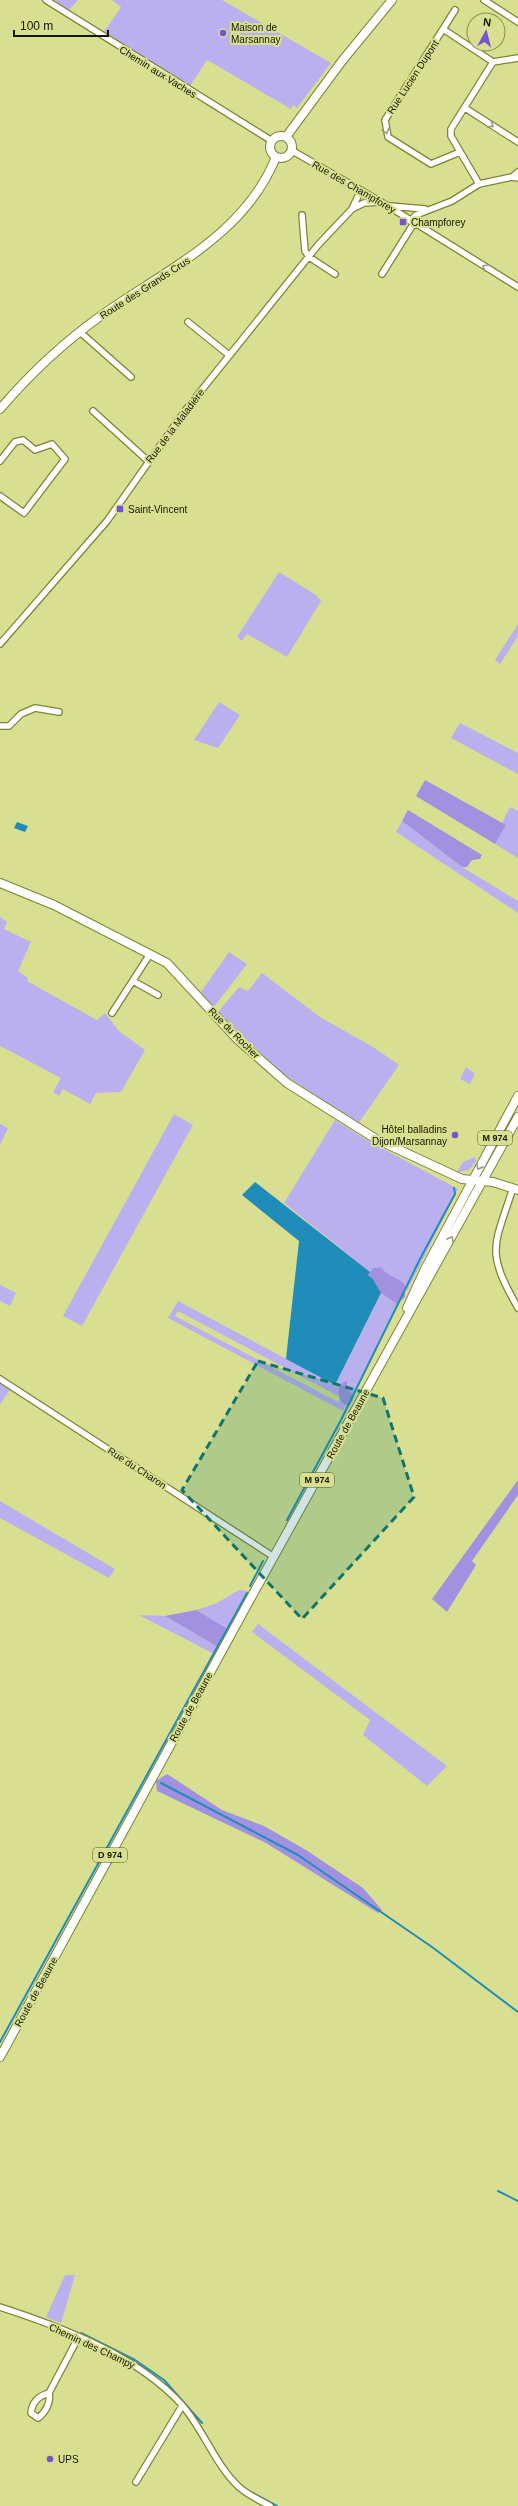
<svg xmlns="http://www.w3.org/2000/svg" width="518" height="2506" font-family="Arial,sans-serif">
<rect width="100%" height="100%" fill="#d9df90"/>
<path fill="#bbb0ef" d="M 54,0 L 78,0 L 69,10 Z
M 112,0 L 222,0 L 331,63 L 297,108 L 293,105 L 291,109 L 207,60 L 190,86 L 104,32 L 121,7 Z
M 279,572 L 316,595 L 321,601 L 287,657 L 247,634 L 242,641 L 237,637 Z
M 518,624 L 518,636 L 500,664 L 495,660 Z
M 219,702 L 240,715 L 218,748 L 194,740 Z
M 460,723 L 518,753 L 518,774 L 451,738 Z
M 510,807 L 518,811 L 518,858 L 495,844 L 506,825 L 502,823 Z
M 402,821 L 462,867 L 518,901 L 518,913 L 396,832 Z
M 0,917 L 7,922 L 4,929 L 31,942 L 18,971 L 28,978 L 27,981 L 97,1020 L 105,1013 L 119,1031 L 145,1050 L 121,1092 L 96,1093 L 90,1104 L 63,1089 L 59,1096 L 53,1092 L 61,1078 L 0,1046 Z
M 229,952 L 247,964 L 214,1007 L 201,992 Z
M 262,973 L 320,1017 L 373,1047 L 399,1065 L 358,1124 L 279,1071 L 218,1012 L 239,987 L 248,991 Z
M 466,1067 L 475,1074 L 470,1084 L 460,1079 Z
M 174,1114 L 193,1125 L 82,1326 L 63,1316 Z
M 335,1120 L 365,1139 L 458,1189 L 407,1291 C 402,1278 389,1277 381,1267 L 373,1268 L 370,1272 L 284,1203 Z
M 0,1124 L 8,1128 L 0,1145 Z
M 475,1157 L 476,1161 L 469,1170 L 457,1172 L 463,1162 Z
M 0,1285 L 16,1293 L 10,1306 L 0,1301 Z
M 381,1293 L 397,1304 L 353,1395 L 340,1387 L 338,1396 L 178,1311 L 175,1316 L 338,1402 L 340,1399 L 346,1405 L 343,1411 L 168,1318 L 178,1301 L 335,1385 Z
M 0,1382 L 10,1389 L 0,1405 Z
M 0,1501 L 115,1569 L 109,1578 L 0,1518 Z
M 239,1590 L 248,1591 L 228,1629 L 196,1610 L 215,1604 Z
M 139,1615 L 165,1616 L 218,1647 L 214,1654 Z
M 258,1624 L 447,1766 L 427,1786 L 363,1735 L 370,1720 L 252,1632 Z
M 65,2275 L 75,2275 L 61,2323 L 46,2317 Z"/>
<path fill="#a191e0" d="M 425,780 L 506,825 L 495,844 L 416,796 Z
M 408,810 L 482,855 L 480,859 L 472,860 L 467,867 L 462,867 L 402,821 Z
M 381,1267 C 388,1276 397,1277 405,1285 L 405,1297 L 397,1304 L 381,1293 L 373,1279 L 368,1275 L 373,1268 Z
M 347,1381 L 347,1387 L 354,1397 L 350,1405 L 346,1405 C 338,1401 336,1391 342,1383 Z
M 518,1480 L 518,1495 L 472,1561 L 476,1565 L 447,1612 L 432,1599 Z
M 196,1610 L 228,1629 L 218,1647 L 165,1616 Z
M 167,1774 L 222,1810 L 264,1826 L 306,1850 L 363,1888 L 382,1910 L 378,1913 L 266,1843 L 157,1791 L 156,1781 Z"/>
<path fill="#208cb9" d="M 17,822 L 28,826 L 25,832 L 14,828 Z
M 255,1182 L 370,1272 L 368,1275 L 373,1279 L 381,1293 L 335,1385 L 286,1359 L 299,1241 L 242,1195 Z"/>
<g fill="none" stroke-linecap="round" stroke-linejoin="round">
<path stroke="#208cb9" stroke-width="2" d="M 287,1520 L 341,1420 L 421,1257 L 455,1194 L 454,1188
M 250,1586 L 263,1561
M 161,1783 L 298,1855 L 432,1947 L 518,2012
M 0,2042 L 247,1593
M 498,2191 L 518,2201
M 81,2333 L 135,2360 L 164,2380 L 202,2423
M 253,2493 L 277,2506"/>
<g stroke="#7f8335" stroke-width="8">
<path id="street" d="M 46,0 L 272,141
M 484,0 L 518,22
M 443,29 L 455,10
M 465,108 L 518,142
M 291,150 L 388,206 L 518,287
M 460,152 L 431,164 L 388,137 L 385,120 L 443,29 L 493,62
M 512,177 L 518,172
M 479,184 L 451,136 L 451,129 L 493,62 L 518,58
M 390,206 L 425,209
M 352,209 L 364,203 L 380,202
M 302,215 L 305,251 L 309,257 L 335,274
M 410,221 L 416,215 L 452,201 L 479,184 L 512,177 L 518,178
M 382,274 L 414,223
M 188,322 L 229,355
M 80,332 L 131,377
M 93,411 L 148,461
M 0,461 L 15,442 L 23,440 L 35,450 L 52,444 L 65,459 L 24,513 L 0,496
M 0,644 L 107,521 L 184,412 L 318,245 L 352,209 L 361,190
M 0,726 L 9,726 L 21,714 L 35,708 L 59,712
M 133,981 L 158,995
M 112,1013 L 150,954
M 513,1188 C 494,1247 485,1250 518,1308
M 0,1379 L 274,1557
M 0,2307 C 62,2327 138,2356 182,2405 C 203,2429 216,2466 239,2487 C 248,2495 259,2500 270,2506
M 49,2393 C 38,2396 32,2402 31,2413 L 38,2418 C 46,2412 51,2402 49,2393 L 78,2338
M 136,2482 L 182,2406"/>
</g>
<g stroke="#7f8335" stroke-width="10">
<path id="secondary" d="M270 147a11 11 0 1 1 22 0a11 11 0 1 1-22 0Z
M 286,137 L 342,61 L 392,0
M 0,409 C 30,374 64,342 102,315 C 167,269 245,235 276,157
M 0,883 L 54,905 L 167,963 L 238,1040 L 287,1083 L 376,1139 L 462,1179 L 493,1182 L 518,1190"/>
</g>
<g stroke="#7f8335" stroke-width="10">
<path id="primary" d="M 407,1308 L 425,1269 L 518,1096
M 0,2057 L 253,1594 L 518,1117"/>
</g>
<use href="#street" stroke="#fff" stroke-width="5.5"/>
<use href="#secondary" stroke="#fff" stroke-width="8"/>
<use href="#primary" stroke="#fff" stroke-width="8"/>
</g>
<defs><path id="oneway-chevron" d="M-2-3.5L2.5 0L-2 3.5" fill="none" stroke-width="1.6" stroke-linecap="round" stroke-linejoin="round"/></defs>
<g stroke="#96978c">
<use href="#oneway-chevron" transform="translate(491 125) rotate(34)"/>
<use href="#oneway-chevron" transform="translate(386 131) rotate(74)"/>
<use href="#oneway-chevron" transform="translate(485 267) rotate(-149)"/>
<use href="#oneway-chevron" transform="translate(479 1167) rotate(119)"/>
<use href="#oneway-chevron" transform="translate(451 1239) rotate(-61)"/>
</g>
<path fill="#0f766e" fill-opacity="0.2" stroke="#0f766e" stroke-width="3" stroke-dasharray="8 5" stroke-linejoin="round" d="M 258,1361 L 383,1398 L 414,1497 L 302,1619 L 182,1490 Z"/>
<g fill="#7654ce" stroke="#d9df90" stroke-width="1.5">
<circle cx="223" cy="33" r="4"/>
<rect x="399" y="218" width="8" height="8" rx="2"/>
<rect x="116" y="505" width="8" height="8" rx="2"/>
<circle cx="455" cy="1135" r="4"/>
<circle cx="50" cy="2459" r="4"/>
</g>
<g text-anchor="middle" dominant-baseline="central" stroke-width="4" stroke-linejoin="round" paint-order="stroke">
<g fill="#d9df90" stroke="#50532b" stroke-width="1">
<rect x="478" y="1131" width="34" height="14" rx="3"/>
<rect x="300" y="1473" width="34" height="14" rx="3"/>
<rect x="93" y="1848" width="34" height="14" rx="3"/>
</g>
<g font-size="9" font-weight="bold" fill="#161700">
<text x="495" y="1138">M 974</text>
<text x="317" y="1480">M 974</text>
<text x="110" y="1855">D 974</text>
</g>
<g font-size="10" fill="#161700" stroke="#d9df90" text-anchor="start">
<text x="231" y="27">Maison de<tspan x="231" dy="12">Marsannay</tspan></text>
<text x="411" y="222">Champforey</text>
<text x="128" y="509">Saint-Vincent</text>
<text x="447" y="1129" text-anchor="end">Hôtel balladins<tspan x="447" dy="12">Dijon/Marsannay</tspan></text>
<text x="58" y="2459">UPS</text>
</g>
<g font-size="10" fill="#161700" stroke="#d9df90">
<text transform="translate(158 72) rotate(32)">Chemin aux Vaches</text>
<text transform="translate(413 77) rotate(-57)">Rue Lucien Dupont</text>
<text transform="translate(354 187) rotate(30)">Rue des Champforey</text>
<text transform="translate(145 288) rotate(-33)">Route des Grands Crus</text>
<text transform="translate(175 426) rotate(-53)">Rue de la Maladière</text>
<text transform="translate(234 1033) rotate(45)">Rue du Rocher</text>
<text transform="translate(348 1424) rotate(-61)">Route de Beaune</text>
<text transform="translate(137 1468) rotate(33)">Rue du Charon</text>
<text transform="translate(191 1707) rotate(-61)">Route de Beaune</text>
<text transform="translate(36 1992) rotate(-61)">Route de Beaune</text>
<text transform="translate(92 2346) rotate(25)">Chemin des Champy</text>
</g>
</g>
<g transform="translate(486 32) rotate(7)"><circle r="19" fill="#d9df90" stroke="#8b8f56"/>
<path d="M0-3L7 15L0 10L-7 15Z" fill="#7654ce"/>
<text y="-6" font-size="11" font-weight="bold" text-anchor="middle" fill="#161700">N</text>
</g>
<path d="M14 30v6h94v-6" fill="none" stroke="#161700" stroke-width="2"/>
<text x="20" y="30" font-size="12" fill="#161700" stroke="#d9df90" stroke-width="3" paint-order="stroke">100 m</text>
</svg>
